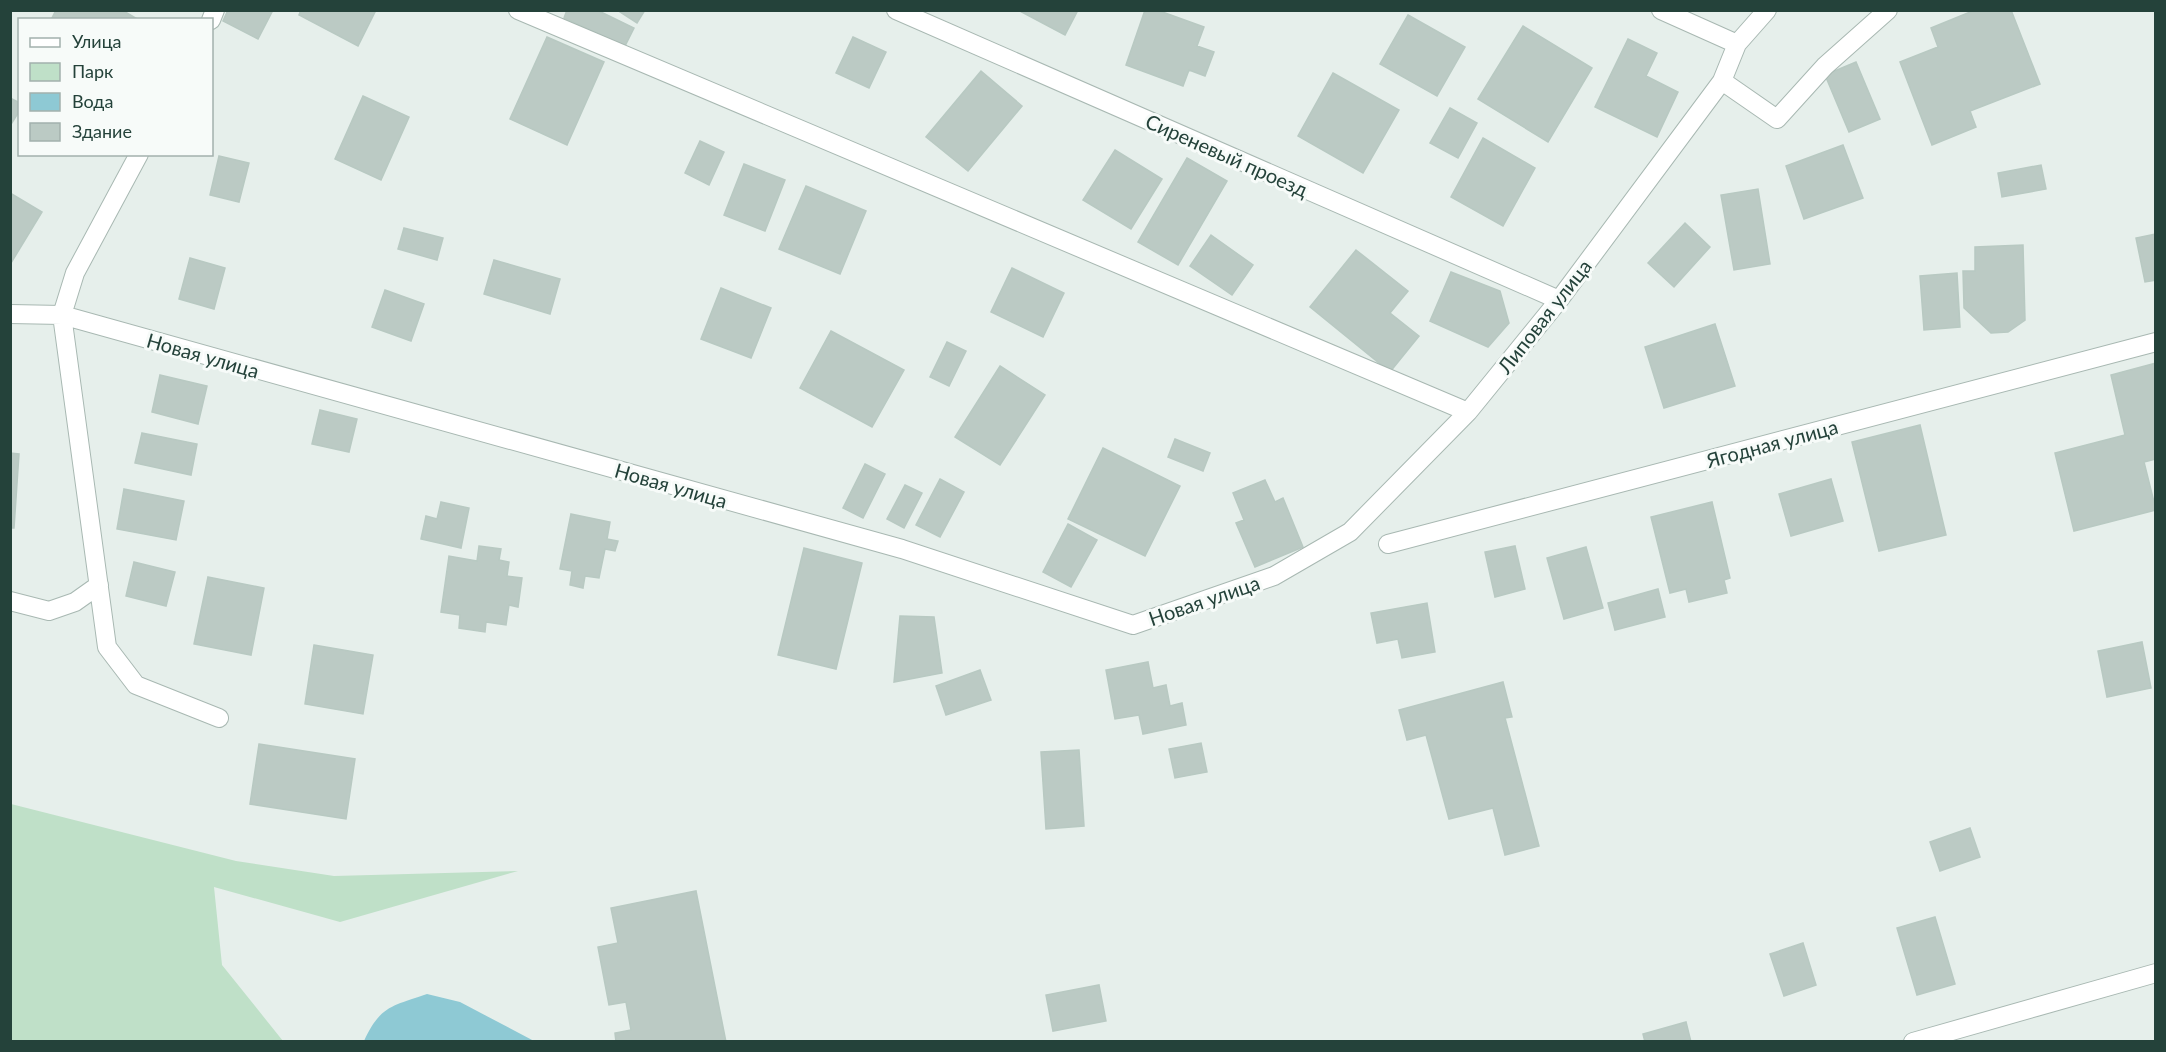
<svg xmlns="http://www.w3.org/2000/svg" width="2166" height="1052" font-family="Lato,sans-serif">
<rect width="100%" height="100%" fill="#e6efeb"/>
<path fill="#bfe0c8" d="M 11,804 L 236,861 L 334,876 L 518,871 L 340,922 L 214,887 L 222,965 L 283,1041 L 11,1041 Z"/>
<path fill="#8ec9d4" d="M 427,994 L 460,1002 L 534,1041 L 364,1041 C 380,1006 392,1006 427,994 Z"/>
<path fill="#bbcac4" stroke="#b8c9c2" stroke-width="1.5" d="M 56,10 L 122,10 L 139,20 L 51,20 Z
M 228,10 L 273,10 L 258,39 L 223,21 Z
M 301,10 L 376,10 L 358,46 L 299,15 Z
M 567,10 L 597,10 L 634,28 L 625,46 L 564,18 Z
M 617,10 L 645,10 L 637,23 Z
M 1018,10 L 1078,10 L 1065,35 Z
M 1145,10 L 1157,10 L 1204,27 L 1197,46 L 1214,52 L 1205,76 L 1189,70 L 1183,86 L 1126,65 Z
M 1975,10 L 2011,10 L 2040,84 L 1970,111 L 1976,127 L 1932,145 L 1900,62 L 1938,47 L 1931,28 Z
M 1408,15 L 1465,47 L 1437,96 L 1380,64 Z
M 1523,26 L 1592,68 L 1548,142 L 1478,99 Z
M 547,37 L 604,62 L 567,145 L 510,119 Z
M 853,37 L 886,52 L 869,88 L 836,73 Z
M 1628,39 L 1657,53 L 1646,76 L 1678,92 L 1657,137 L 1595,107 Z
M 1856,62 L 1880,119 L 1849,132 L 1825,75 Z
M 981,71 L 1022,106 L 968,171 L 926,137 Z
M 1333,73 L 1399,110 L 1363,173 L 1298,136 Z
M 363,96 L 409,117 L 381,180 L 335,159 Z
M 10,98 L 20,103 L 20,110 L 10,126 Z
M 1450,108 L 1477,123 L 1458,158 L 1430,143 Z
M 1483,138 L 1535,168 L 1503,226 L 1451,197 Z
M 700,141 L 724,152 L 709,185 L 685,173 Z
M 1843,145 L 1863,198 L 1804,219 L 1786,166 Z
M 1115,150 L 1162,179 L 1131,229 L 1083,200 Z
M 219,156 L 249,163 L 239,202 L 210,195 Z
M 1187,158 L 1227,181 L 1178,265 L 1138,242 Z
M 744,164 L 785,180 L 765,231 L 724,215 Z
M 2041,165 L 2046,189 L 2002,197 L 1998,173 Z
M 806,186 L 866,211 L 840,274 L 779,249 Z
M 1758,189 L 1770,264 L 1734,270 L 1721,195 Z
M 10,193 L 42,212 L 11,263 L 10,263 Z
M 1685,223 L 1710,247 L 1674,287 L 1648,263 Z
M 404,228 L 443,238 L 437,260 L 398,249 Z
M 2156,234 L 2156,280 L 2145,282 L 2136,238 Z
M 1211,235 L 1253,265 L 1232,295 L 1190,266 Z
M 2023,245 L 2025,320 L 2008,332 L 1991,333 L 1964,308 L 1963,271 L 1975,271 L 1975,247 Z
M 1356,250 L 1408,291 L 1390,313 L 1419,336 L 1390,372 L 1310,307 Z
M 190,258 L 225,268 L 214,309 L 179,299 Z
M 494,260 L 560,279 L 550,314 L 484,294 Z
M 1012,268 L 1064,293 L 1043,337 L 991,312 Z
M 1451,272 L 1500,291 L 1509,323 L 1488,347 L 1430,321 Z
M 1957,273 L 1960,327 L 1924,330 L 1920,276 Z
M 721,288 L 771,308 L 751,358 L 701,339 Z
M 385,290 L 424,304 L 411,341 L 372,327 Z
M 1715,324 L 1735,386 L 1664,408 L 1645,347 Z
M 831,331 L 904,370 L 872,427 L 800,388 Z
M 947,342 L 966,351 L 949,386 L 930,377 Z
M 2156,363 L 2156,459 L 2144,462 L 2156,510 L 2074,531 L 2055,453 L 2125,435 L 2111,375 Z
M 1000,366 L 1045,395 L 1000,465 L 955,437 Z
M 160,375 L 207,386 L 198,424 L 152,412 Z
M 320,410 L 357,419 L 349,452 L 312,444 Z
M 1920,425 L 1946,535 L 1879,551 L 1852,442 Z
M 142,433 L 197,444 L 191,475 L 135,463 Z
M 1175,439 L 1210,453 L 1203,471 L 1168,457 Z
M 1103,448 L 1180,486 L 1145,556 L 1068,519 Z
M 10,453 L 19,454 L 14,528 L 10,528 Z
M 865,464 L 885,474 L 863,518 L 843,508 Z
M 940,479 L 964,492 L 940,537 L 916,525 Z
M 1831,479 L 1843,521 L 1791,536 L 1779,494 Z
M 1265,480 L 1275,502 L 1283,498 L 1303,547 L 1255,567 L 1236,523 L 1244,520 L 1233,493 Z
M 905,485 L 922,493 L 904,528 L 887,519 Z
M 124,489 L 184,501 L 176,540 L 117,529 Z
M 441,502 L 469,508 L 461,548 L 421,539 L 426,516 L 437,519 Z
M 1712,502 L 1730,578 L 1724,580 L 1727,593 L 1689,602 L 1686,589 L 1670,593 L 1651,517 Z
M 571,514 L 610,522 L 607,539 L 618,541 L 615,551 L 605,549 L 599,578 L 585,576 L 583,588 L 570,585 L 572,571 L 560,569 Z
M 1068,524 L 1097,540 L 1071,587 L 1043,572 Z
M 479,546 L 501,549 L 499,560 L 509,562 L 507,576 L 522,578 L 518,607 L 509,605 L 506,625 L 486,622 L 485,632 L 459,628 L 460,615 L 441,612 L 449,556 L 477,561 Z
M 1515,546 L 1525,589 L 1495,597 L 1485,552 Z
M 1586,547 L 1603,608 L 1564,619 L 1547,558 Z
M 804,548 L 862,563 L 836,669 L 778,655 Z
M 134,562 L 175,572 L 166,606 L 126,596 Z
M 208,577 L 264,588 L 251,655 L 194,644 Z
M 1658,589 L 1665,617 L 1615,630 L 1608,603 Z
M 1427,603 L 1435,652 L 1402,658 L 1398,639 L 1377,643 L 1371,613 Z
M 900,616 L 934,617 L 942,673 L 894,682 Z
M 2142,642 L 2151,688 L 2107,697 L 2098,651 Z
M 314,645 L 373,655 L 363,714 L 305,704 Z
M 1148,662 L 1153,688 L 1166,685 L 1170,706 L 1182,703 L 1186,725 L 1143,734 L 1139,715 L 1115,719 L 1106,670 Z
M 980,670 L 991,700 L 946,715 L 936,686 Z
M 1503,682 L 1512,717 L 1505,718 L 1539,846 L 1505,855 L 1493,808 L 1449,819 L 1426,735 L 1407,740 L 1399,710 Z
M 1201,743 L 1207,772 L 1175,778 L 1169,749 Z
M 259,744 L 355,759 L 346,819 L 250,804 Z
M 1079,750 L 1084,826 L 1046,829 L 1041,752 Z
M 1970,828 L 1980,857 L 1940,871 L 1930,842 Z
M 696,891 L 726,1042 L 616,1042 L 615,1033 L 631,1030 L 626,1002 L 609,1005 L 598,947 L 618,943 L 611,908 Z
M 1935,917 L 1955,984 L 1917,995 L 1897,928 Z
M 1803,943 L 1816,985 L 1784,996 L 1770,954 Z
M 1099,985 L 1106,1021 L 1053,1031 L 1046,995 Z
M 1686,1022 L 1691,1042 L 1645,1042 L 1643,1034 Z"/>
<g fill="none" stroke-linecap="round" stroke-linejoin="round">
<g stroke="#a8b8b2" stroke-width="20">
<path id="minor" d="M 518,10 L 1468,412
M 896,10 L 1559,300
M 1661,10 L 1737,44
M 211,20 L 215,10
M 1722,81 L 1777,119 L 1825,66 L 1888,10
M 139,154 L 75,273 L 62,315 L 107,647 L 136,685 L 219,718
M 10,314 L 62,315 L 902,549 L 1133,625 L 1274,576 L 1350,532 L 1468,412 L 1559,300 L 1722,81 L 1737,44 L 1767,10
M 1388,544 L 2156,342
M 10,601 L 49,611 L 75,602 L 99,585
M 1913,1042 L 2156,973"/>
</g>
<use href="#minor" stroke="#fff" stroke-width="18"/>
</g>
<g text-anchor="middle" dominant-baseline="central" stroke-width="6" stroke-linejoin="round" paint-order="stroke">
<g font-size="20" fill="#24423a" stroke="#f7fbf9">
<text transform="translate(1227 155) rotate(24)">Сиреневый проезд</text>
<text transform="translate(1544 316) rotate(-52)">Липовая улица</text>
<text transform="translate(203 355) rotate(16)">Новая улица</text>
<text transform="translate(1772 443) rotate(-15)">Ягодная улица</text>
<text transform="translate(671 485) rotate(16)">Новая улица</text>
<text transform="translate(1204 600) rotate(-19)">Новая улица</text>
</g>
</g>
<rect width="2166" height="1052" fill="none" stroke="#24423a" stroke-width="24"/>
<rect x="18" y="18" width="195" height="138" fill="#f7fbf9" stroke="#a3b1ad" stroke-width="1.5"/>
<rect x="30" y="38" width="30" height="9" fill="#ffffff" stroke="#a3b1ad" stroke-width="1.5"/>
<text x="72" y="48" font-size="18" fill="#24423a">Улица</text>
<rect x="30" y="63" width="30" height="18" fill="#bfe0c8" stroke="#a3b1ad" stroke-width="1.5"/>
<text x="72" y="78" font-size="18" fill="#24423a">Парк</text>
<rect x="30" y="93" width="30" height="18" fill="#8ec9d4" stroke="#a3b1ad" stroke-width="1.5"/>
<text x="72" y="108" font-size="18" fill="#24423a">Вода</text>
<rect x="30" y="123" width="30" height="18" fill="#bbcac4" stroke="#a3b1ad" stroke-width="1.5"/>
<text x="72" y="138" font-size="18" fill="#24423a">Здание</text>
</svg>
